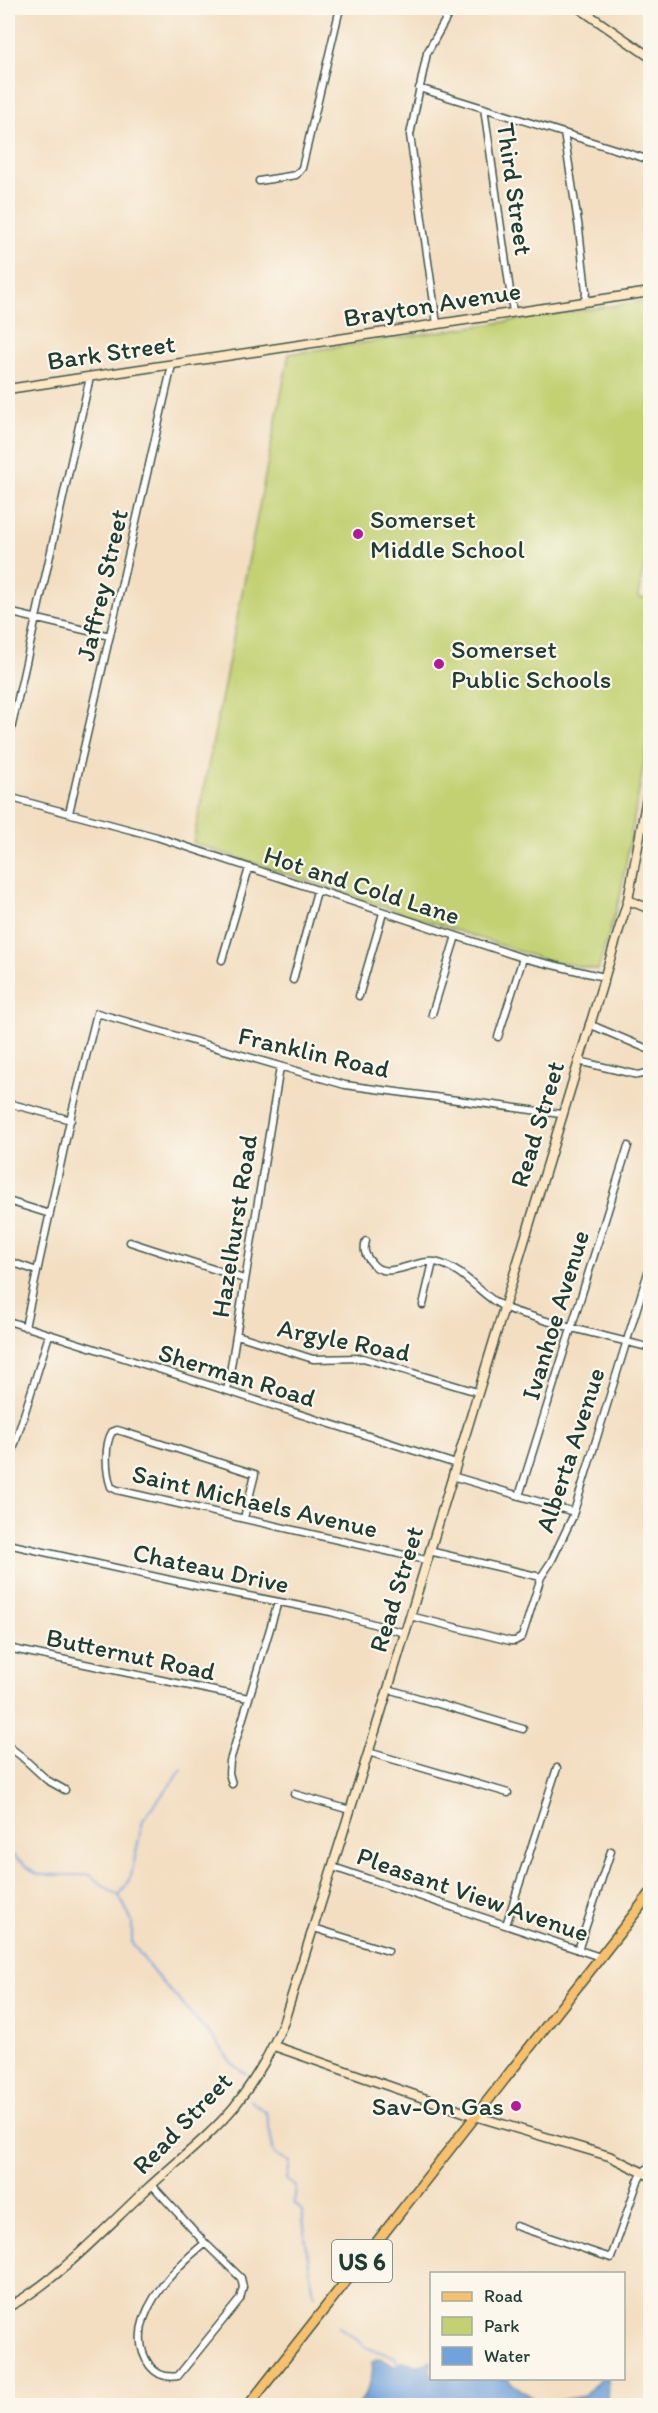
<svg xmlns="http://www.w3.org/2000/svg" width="658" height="2413" font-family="Itim,sans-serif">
<rect width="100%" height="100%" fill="#fbf7ec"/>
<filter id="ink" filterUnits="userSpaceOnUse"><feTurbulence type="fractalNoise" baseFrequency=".0167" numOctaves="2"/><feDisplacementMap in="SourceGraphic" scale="12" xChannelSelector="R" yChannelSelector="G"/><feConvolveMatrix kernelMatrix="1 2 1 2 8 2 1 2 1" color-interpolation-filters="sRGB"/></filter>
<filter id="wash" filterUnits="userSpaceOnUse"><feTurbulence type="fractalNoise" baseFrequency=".008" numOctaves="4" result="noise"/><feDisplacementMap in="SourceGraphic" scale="24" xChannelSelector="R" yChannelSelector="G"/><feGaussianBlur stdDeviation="1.35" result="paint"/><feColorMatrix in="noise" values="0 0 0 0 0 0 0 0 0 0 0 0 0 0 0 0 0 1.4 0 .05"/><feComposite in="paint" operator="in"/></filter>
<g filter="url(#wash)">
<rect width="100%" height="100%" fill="#f3dec1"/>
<path fill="#c3d173" stroke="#718754" stroke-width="1.5" d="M 650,300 L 650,566 L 644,565 L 638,597 L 650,600 L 650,729 L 620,897 L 598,970 L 542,959 L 193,843 L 289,354 Z"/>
<path fill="#72a2dc" stroke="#487088" stroke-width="1.5" d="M 376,2359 L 383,2360 L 396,2366 L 401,2362 C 414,2365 419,2368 431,2360 L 432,2378 L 510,2379 L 510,2382 L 535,2399 L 552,2402 L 584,2396 L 600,2379 L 608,2379 L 607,2405 L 358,2405 C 367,2394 375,2376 372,2362 Z"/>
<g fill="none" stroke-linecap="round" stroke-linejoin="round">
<path stroke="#72a2dc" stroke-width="2" d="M 8,1852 L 38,1875 L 89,1875 L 119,1896 L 132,1921 L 132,1943 L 154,1973 L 216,2041 L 232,2064 L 246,2074
M 120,1895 L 131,1876 L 143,1820 L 182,1769
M 250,2100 L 266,2113 L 274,2153 L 290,2162 L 287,2180 L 296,2187 L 294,2203 L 302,2211 L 312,2289 L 315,2295
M 338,2326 L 368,2348 L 395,2357 L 400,2369"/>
</g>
</g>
<g filter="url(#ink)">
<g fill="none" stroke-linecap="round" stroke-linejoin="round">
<g stroke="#3f5549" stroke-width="9">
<path id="street" d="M 419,88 L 650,160
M 484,108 L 513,312
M 564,133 L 579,229 L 586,291 L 585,302
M 650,175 L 650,197
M 259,181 L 296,175 L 302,168 L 340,8
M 437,324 L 410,135 L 427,53 L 452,8
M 8,612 L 110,636
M 8,743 L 90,377
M 8,797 L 157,837 L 523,958 L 604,977
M 69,813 L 172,365
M 222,960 L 249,868
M 293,980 L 317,891
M 359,996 L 383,913
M 432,1014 L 456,936
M 589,1024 L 650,1050
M 498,1037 L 523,958
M 578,1061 L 638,1075 L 650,1072
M 8,1103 L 71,1120
M 8,1201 L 50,1214
M 366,1241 C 363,1250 365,1255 371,1262 C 386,1284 416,1256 439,1263 C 466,1271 480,1295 504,1307 C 513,1312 525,1314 534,1317 C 573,1330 612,1337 650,1348
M 130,1242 L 244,1279
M 8,1261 L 37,1271
M 423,1305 L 433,1262
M 8,1321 L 456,1464
M 25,1327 L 71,1116 L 97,1013 L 345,1085 L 561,1114
M 237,1335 L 313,1359 L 363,1358 L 477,1392
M 227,1391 L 280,1067
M 8,1466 L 49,1335
M 452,1476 L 574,1512
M 519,1496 L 628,1146
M 244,1518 L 255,1474 L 124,1432 L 117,1430 L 112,1432 C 104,1445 106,1473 111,1487 L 117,1490 L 426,1560
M 8,1544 L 197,1586 L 331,1612 L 405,1633
M 429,1551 L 541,1577
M 410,1616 L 510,1641 L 515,1641 L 522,1637 L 541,1577 L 551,1562 L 572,1518 L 650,1266
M 8,1648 L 248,1698
M 388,1689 L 523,1729
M 8,1746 L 21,1756 L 47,1780 L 65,1790
M 368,1752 L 508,1793
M 232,1784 L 229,1773 L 230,1761 L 278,1602
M 294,1794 L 350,1810
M 333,1867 L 600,1957
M 506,1925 L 557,1768
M 314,1928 L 388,1951
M 578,1950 L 611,1851
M 152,2185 L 205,2243 L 241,2278 L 243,2287 L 240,2299 L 178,2376 C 167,2378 157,2375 150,2366 C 119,2323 173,2269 205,2243
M 516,2226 L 611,2258 L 638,2181 L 643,2172 L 650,2166
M 8,2294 L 12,2304"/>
</g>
<g stroke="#3f5549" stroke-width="11">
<path id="secondary" d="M 579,8 L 650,57
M 8,389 L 650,292
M 628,900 L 650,909
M 274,2046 L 475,2116 L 609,2156 L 650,2176
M 8,2307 C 54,2284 108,2225 147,2189 C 176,2162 209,2137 234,2107 C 254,2082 270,2054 283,2024 L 381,1712 L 628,900 L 650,781"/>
</g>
<g stroke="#3f5549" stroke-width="12">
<path id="primary" d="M 248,2406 L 650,1894"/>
</g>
<use href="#street" stroke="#fff" stroke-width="6"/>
<use href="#secondary" stroke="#fce6c4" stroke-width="8"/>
<use href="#primary" stroke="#f7c06c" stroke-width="9"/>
</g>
</g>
<g fill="#b5179e" stroke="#fbf7ec" stroke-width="2">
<circle cx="358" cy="534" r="6"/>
<circle cx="439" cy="664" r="6"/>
<circle cx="516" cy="2106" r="6"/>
</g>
<g text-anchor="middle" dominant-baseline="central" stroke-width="4.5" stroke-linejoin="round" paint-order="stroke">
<rect fill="#fbf7ec" stroke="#61756b" stroke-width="1.5" x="332" y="2240" width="60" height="42" rx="4.5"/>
<g font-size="24" font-weight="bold" fill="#1f3d34">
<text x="362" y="2261">US 6</text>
</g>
<g font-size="26" fill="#1f3d34" stroke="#fbf7ec">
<text transform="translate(515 189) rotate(82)">Third Street</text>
<text transform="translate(432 304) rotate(-9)">Brayton Avenue</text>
<text transform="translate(111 352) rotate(-8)">Bark Street</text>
<text transform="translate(102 585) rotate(-77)">Jaffrey Street</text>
<text transform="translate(362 885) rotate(18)">Hot and Cold Lane</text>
<text transform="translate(314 1052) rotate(13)">Franklin Road</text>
<text transform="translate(537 1124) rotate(-73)">Read Street</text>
<text transform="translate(234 1226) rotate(-81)">Hazelhurst Road</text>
<text transform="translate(555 1315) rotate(-73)">Ivanhoe Avenue</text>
<text transform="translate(344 1340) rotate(11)">Argyle Road</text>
<text transform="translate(237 1375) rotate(17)">Sherman Road</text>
<text transform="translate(570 1450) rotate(-72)">Alberta Avenue</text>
<text transform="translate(255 1501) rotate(13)">Saint Michaels Avenue</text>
<text transform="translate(211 1568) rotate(12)">Chateau Drive</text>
<text transform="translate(396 1589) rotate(-73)">Read Street</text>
<text transform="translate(131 1654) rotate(12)">Butternut Road</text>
<text transform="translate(473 1894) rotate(19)">Pleasant View Avenue</text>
<text transform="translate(182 2123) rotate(-46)">Read Street</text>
</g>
<g font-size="26" fill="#1f3d34" stroke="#fbf7ec" text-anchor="start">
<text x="370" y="519">Somerset<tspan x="370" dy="30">Middle School</tspan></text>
<text x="451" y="649">Somerset<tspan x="451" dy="30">Public Schools</tspan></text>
<text x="504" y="2106" text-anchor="end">Sav-On Gas</text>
</g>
</g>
<rect width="658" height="2413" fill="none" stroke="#fbf7ec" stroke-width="30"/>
<rect x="430" y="2272" width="195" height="108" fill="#fbf7ec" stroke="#a3ada2" stroke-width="1.5"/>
<rect x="442" y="2292" width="30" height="9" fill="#f7c06c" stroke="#a3ada2" stroke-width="1.5"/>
<text x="484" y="2302" font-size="18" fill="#1f3d34">Road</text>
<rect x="442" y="2317" width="30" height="18" fill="#c3d173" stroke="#a3ada2" stroke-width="1.5"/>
<text x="484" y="2332" font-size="18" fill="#1f3d34">Park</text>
<rect x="442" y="2347" width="30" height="18" fill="#72a2dc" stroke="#a3ada2" stroke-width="1.5"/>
<text x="484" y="2362" font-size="18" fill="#1f3d34">Water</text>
</svg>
